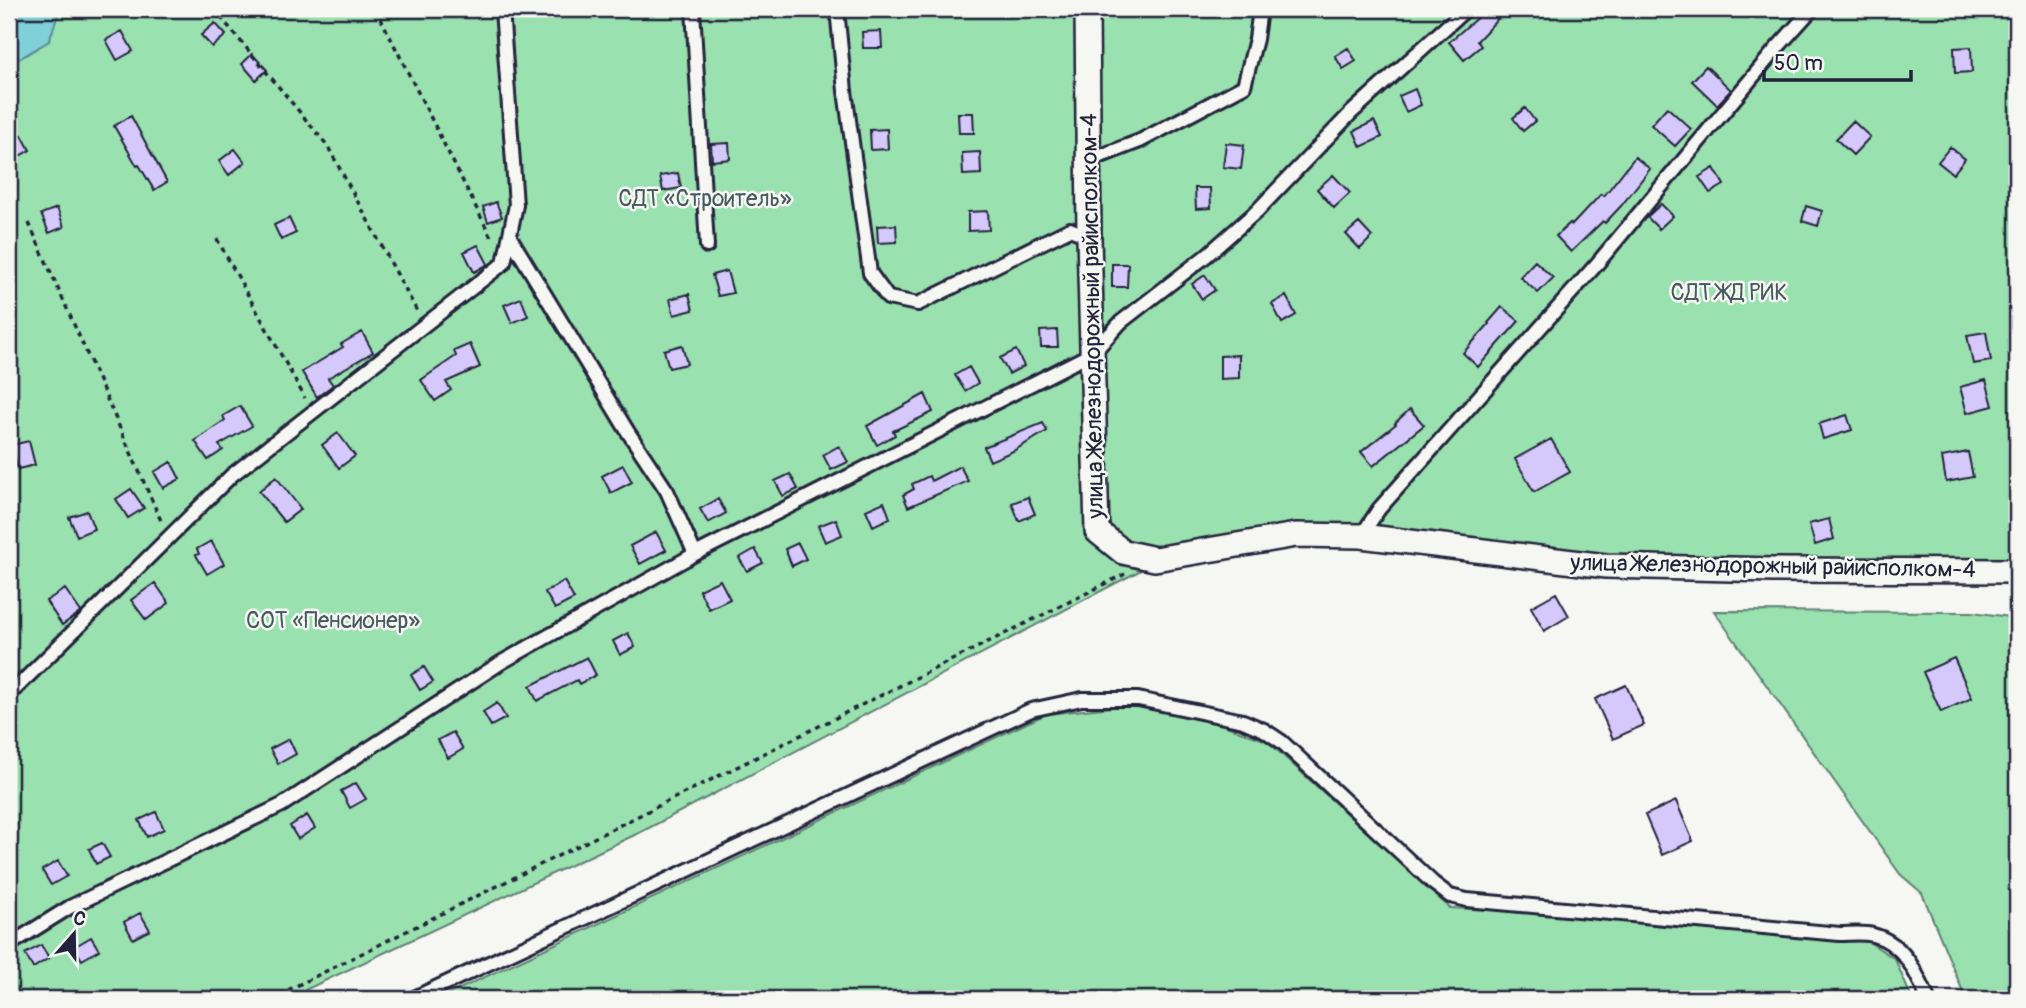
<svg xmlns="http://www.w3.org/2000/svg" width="2026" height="1008" font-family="Pangolin,sans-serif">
<rect width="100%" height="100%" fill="#f6f6f2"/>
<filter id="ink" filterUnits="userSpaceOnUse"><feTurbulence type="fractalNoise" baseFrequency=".0143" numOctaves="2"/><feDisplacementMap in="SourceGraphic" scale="14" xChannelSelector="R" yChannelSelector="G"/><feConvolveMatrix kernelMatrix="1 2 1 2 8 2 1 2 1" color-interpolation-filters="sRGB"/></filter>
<g filter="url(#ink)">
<path fill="#99e1af" stroke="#5e8275" stroke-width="2" d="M 9,9 L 2017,9 L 2017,577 L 1292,538 L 1141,570 L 643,831 L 286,999 L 9,999 Z
M 1714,611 L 1972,612 L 2017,618 L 2017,999 L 1966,999 L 1922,893 L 1900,874 Z
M 1132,705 L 1218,723 L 1267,741 L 1450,908 L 1543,913 L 1866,940 L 1895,959 L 1912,999 L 438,999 L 1046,714 Z"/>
<path fill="#7fd0d8" stroke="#5a8a99" stroke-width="2" d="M 9,9 L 60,9 L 49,41 L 9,65 Z"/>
<path fill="#d5c9fc" stroke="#22223b" stroke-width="2" d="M 1487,9 L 1507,9 L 1477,41 L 1481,46 L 1464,60 L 1449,42 Z
M 215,23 L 226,35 L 212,47 L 201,35 Z
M 122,31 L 133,51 L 117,60 L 106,40 Z
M 881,31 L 882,48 L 863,48 L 862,32 Z
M 1971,47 L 1972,72 L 1955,73 L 1954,48 Z
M 1348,48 L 1356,61 L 1343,69 L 1335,56 Z
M 252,54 L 267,70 L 256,80 L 242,64 Z
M 1706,66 L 1731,90 L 1717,105 L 1692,81 Z
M 1415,89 L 1421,105 L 1406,112 L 1399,96 Z
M 1667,107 L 1691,129 L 1675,146 L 1651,125 Z
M 1525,108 L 1535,121 L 1523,131 L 1513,118 Z
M 958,113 L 973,113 L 974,133 L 959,133 Z
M 131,116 L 167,182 L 154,190 L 139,165 L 137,166 L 114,126 Z
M 1374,121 L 1382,137 L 1361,147 L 1354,131 Z
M 1853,121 L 1870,137 L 1853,155 L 1836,139 Z
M 887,129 L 888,149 L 871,150 L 870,130 Z
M 22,135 L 30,150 L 14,159 L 9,149 L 9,142 Z
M 729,143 L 730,159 L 712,161 L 711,144 Z
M 1226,143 L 1244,145 L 1241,169 L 1223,167 Z
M 1950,147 L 1965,159 L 1953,174 L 1938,162 Z
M 235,149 L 245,162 L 229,175 L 219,161 Z
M 980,152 L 981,174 L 963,175 L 962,153 Z
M 1635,157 L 1650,169 L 1621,206 L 1605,223 L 1603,221 L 1571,252 L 1556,236 L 1570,223 L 1572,225 L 1601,194 L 1604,196 Z
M 1714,168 L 1724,185 L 1710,193 L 1699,177 Z
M 678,173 L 681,188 L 663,191 L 660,176 Z
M 1333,175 L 1350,193 L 1334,208 L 1317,189 Z
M 1195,188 L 1210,188 L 1211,208 L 1196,209 Z
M 496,202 L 502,217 L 488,222 L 483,207 Z
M 1661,204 L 1673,216 L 1659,229 L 1647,217 Z
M 1806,206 L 1822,211 L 1818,226 L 1802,221 Z
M 57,208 L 64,227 L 49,233 L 41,214 Z
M 988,211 L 989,230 L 968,231 L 968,212 Z
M 289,218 L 296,233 L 281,240 L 274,225 Z
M 1359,223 L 1372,237 L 1360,249 L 1346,234 Z
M 896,225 L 897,242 L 878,243 L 877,226 Z
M 478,245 L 488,264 L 474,272 L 464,252 Z
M 1535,261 L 1553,278 L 1538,293 L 1520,277 Z
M 1112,264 L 1128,264 L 1127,287 L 1112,287 Z
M 727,271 L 733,293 L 718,296 L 712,275 Z
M 1205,275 L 1215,290 L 1202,299 L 1192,284 Z
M 689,294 L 693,310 L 674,315 L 670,299 Z
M 1286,296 L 1296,315 L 1282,323 L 1272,304 Z
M 521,298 L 528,316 L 512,323 L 504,305 Z
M 1502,307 L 1519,321 L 1478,367 L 1463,353 L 1489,324 L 1488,323 Z
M 1057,330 L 1058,347 L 1041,347 L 1040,331 Z
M 362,332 L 373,352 L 328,378 L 333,385 L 317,397 L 302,372 L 343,347 L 341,344 Z
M 1986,332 L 1991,361 L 1973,364 L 1967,335 Z
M 470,344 L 480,367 L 446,382 L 451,390 L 435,401 L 421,380 L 456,356 L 454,351 Z
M 682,345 L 687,364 L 669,368 L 664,350 Z
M 1016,350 L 1024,366 L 1009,374 L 1000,358 Z
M 1239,355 L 1239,378 L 1220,379 L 1220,356 Z
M 969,367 L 978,383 L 965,391 L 955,375 Z
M 1986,380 L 1993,406 L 1967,413 L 1960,387 Z
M 925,394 L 933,412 L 893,431 L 895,435 L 877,445 L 867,426 Z
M 240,406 L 252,426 L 219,445 L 223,450 L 208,460 L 195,441 L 225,420 L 223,416 Z
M 1410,409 L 1424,425 L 1373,466 L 1361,452 L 1396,424 L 1395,423 Z
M 1847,415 L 1852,430 L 1823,439 L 1819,424 Z
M 1043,423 L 1047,431 L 1013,451 L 990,461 L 984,447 Z
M 338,433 L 355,456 L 339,468 L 322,445 Z
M 1551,439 L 1570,472 L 1534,492 L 1515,459 Z
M 29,441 L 35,465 L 18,469 L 12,445 Z
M 839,446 L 848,462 L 831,470 L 823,455 Z
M 1968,452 L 1973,477 L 1946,482 L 1942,457 Z
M 171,462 L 180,479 L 163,488 L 154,472 Z
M 623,465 L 632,482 L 611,493 L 602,476 Z
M 960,466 L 968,481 L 908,507 L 903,495 L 914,489 L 912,484 L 929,476 L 931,481 Z
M 790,474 L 798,489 L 783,496 L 775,481 Z
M 276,477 L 301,509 L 284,522 L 259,491 Z
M 131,489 L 144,508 L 128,518 L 116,499 Z
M 1028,497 L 1035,514 L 1019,521 L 1012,503 Z
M 718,499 L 726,513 L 708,523 L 700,509 Z
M 884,502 L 890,518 L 873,526 L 866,510 Z
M 87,511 L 94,529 L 77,536 L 69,517 Z
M 836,519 L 842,535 L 825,542 L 818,526 Z
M 1829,519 L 1834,539 L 1815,545 L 1809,524 Z
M 656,532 L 666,550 L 640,564 L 630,546 Z
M 211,541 L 224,564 L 207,574 L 196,555 L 199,554 L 197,549 Z
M 798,543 L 806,559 L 792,566 L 785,549 Z
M 755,549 L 763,563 L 747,571 L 739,558 Z
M 720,580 L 730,599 L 709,609 L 699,590 Z
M 564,581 L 574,599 L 555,609 L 545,592 Z
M 155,583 L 169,603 L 146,620 L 131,600 Z
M 65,589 L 81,612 L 62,625 L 46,601 Z
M 1556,593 L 1569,616 L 1544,631 L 1531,607 Z
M 628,633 L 635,647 L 620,655 L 613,641 Z
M 587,657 L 596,675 L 579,684 L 577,680 L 537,701 L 530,686 Z
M 1954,658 L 1972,698 L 1941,712 L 1923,672 Z
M 424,667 L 433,682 L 420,690 L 411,675 Z
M 1626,685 L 1644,725 L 1613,739 L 1595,699 Z
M 497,703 L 506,718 L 491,726 L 483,712 Z
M 453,732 L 463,749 L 448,758 L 438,740 Z
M 289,739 L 296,754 L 278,764 L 270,749 Z
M 356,783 L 366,799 L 350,808 L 341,791 Z
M 1676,801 L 1693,841 L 1662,855 L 1645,815 Z
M 156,812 L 164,829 L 147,837 L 139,820 Z
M 307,815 L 315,828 L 298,839 L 290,826 Z
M 102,843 L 110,857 L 96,864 L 89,849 Z
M 58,861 L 67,876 L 51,885 L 42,870 Z
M 140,913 L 150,930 L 133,939 L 124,922 Z
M 91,937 L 99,950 L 82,960 L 74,947 Z
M 41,945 L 49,958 L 33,968 L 25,954 Z"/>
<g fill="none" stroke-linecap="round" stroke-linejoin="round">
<g stroke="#22223b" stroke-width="18">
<path id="lane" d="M 693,9 L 707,246
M 837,9 L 845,91 L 870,273 L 888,298 L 918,304 L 1070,229 L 1089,237
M 1088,161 L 1140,141 L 1244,86 L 1256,39 L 1260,9
M 510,237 L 628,432 L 667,491 L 695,554
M 1093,353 L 1121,322 L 1206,256 L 1257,211 L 1351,113 L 1466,9
M 1361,536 L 1379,509 L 1596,265 L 1776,49 L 1812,9
M 9,695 L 232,475 L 504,263 L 516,205 L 502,9
M 9,945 L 70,907 L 282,805 L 502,662 L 695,554 L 1083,358
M 412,999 L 1031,710 L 1082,699 L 1138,699 L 1243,721 L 1264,730 L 1282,742 L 1433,883 L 1450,896 L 1467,900 L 1840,934 C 1850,934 1863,932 1873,935 C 1904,943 1916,972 1928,999"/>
</g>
<g stroke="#22223b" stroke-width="28">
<path id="street" d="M 1087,9 L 1089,237 L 1097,531 L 1123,552 L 1155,559 L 1296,535 L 1361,536 L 1606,566 L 1773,570 L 2017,571"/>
</g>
<path stroke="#22223b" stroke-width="3.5" stroke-dasharray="5 5" stroke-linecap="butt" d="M 214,9 L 327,145 L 417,311
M 376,9 L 492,239
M 29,223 L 162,523
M 217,239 L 305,398
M 270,999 L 1125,574"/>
<use href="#lane" stroke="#f6f6f2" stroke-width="12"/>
<use href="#street" stroke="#f6f6f2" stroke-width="23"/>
</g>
</g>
<g text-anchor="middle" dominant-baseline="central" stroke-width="5" stroke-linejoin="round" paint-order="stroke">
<g font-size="23" fill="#465b5e" stroke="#f6f6f2">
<text x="705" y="198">СДТ «Строитель»</text>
<text x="1729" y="292">СДТ ЖД РИК</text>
<text x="333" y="620">СОТ «Пенсионер»</text>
</g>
<g font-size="23" fill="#22223b" stroke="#f6f6f2">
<text transform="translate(1092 316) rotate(-91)">улица Железнодорожный райисполком-4</text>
<text transform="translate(1773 566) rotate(1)">улица Железнодорожный райисполком-4</text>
</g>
</g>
<rect width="2026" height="1008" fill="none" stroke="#f6f6f2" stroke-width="35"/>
<rect x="18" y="18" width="1991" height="973" fill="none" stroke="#22223b" stroke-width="2.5" filter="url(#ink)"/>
<g transform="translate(74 934) rotate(20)" stroke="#f6f6f2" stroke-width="5" paint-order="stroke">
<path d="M0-5L12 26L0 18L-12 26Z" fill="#22223b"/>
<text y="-10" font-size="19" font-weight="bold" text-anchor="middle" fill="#22223b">С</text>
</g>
<path d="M1764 70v10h147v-10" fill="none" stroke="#22223b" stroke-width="3.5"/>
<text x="1774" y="70" font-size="21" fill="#22223b" stroke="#f6f6f2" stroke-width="5" paint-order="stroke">50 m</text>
</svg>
